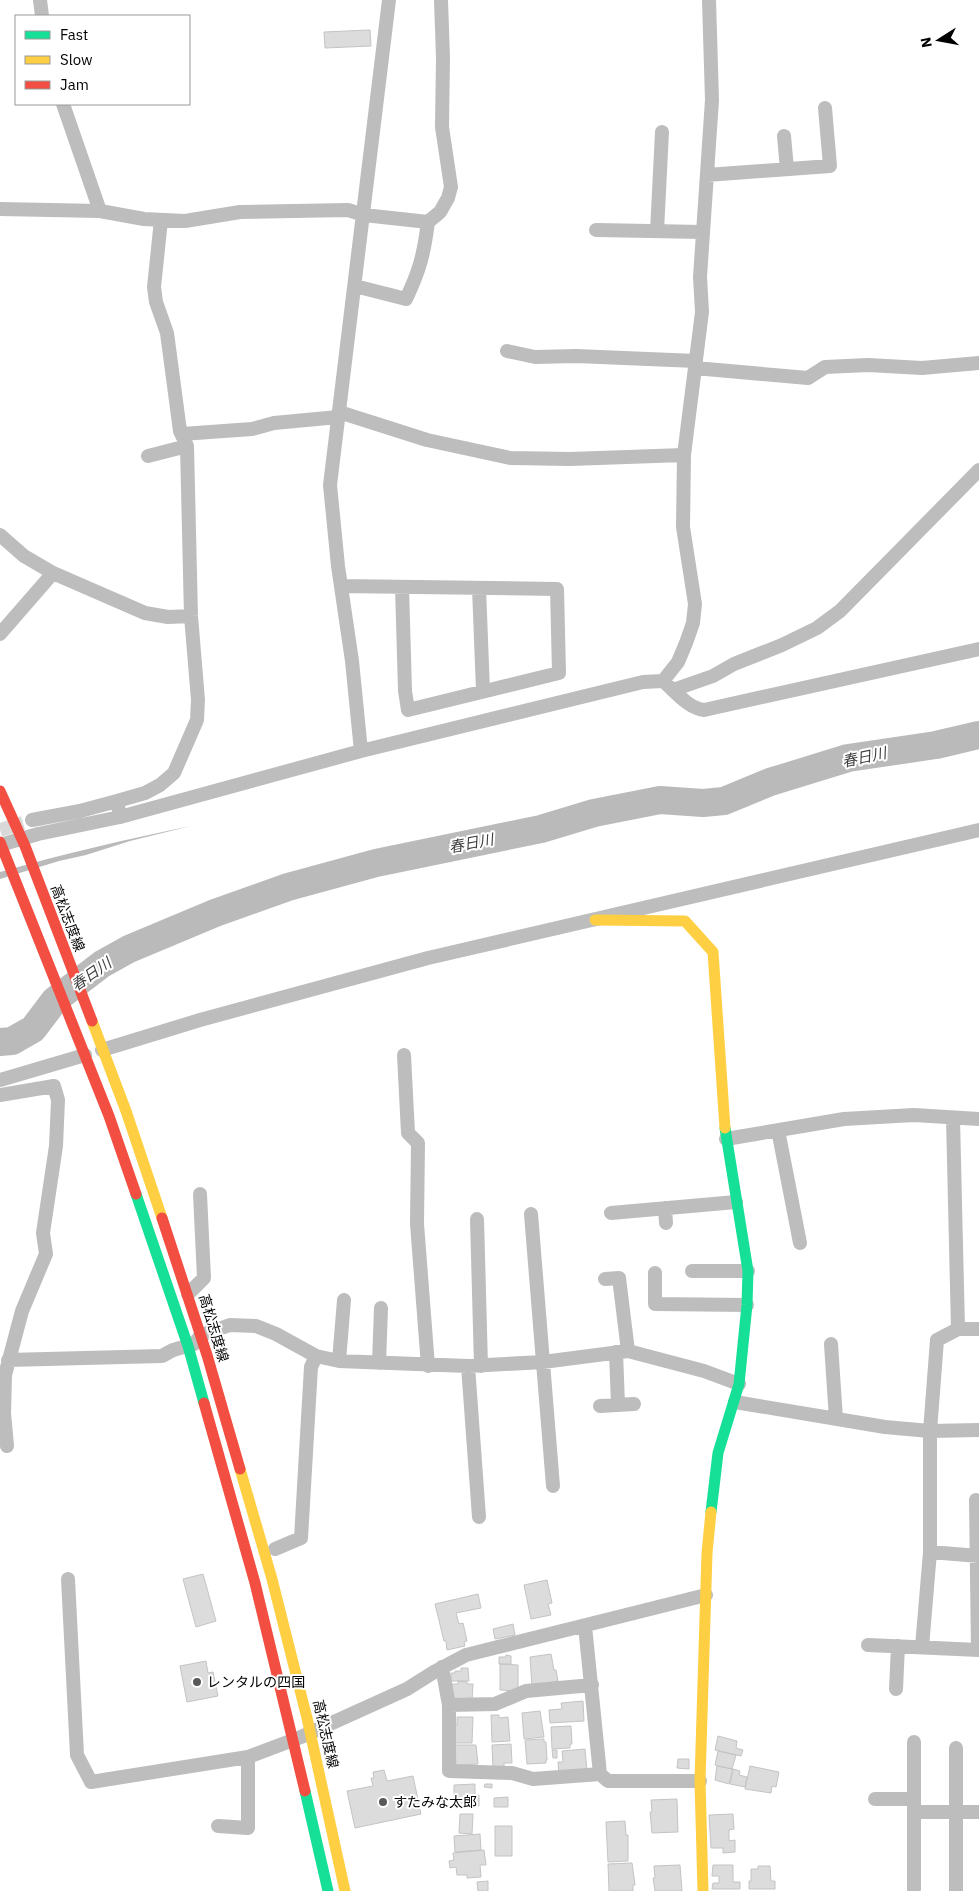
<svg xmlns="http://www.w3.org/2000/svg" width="979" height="1891" font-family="'IBM Plex Sans','Noto Sans JP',sans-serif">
<rect width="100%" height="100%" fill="#fff"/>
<path fill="#bababa" d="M 191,826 L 130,841 L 86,855 L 59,861 L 0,879 L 0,872 C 63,854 127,839 191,826 Z"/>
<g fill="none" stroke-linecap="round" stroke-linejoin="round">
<path stroke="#bababa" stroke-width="28" d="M 0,1042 L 12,1041 L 33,1029 L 55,1000 L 102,964 L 129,949 L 215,913 L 288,887 L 376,863 L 541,829 L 594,813 L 660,800 L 703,803 L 724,801 L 770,782 L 848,758 L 936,745 L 979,735"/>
</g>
<path fill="#dcdcdc" stroke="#c4c4c4" d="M 370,30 L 371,46 L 325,48 L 324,32 Z
M 203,1574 L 216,1621 L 196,1627 L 183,1579 Z
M 547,1580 L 552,1603 L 548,1604 L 551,1615 L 531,1619 L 524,1585 Z
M 478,1594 L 481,1608 L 456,1613 L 459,1624 L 463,1623 L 467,1641 L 464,1642 L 465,1646 L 447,1650 L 446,1641 L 444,1641 L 435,1604 Z
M 513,1624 L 515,1635 L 495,1639 L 493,1629 Z
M 551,1654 L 554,1670 L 556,1670 L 558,1681 L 532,1686 L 530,1657 Z
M 506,1655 L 511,1656 L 511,1664 L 499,1664 L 499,1657 L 506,1657 Z
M 206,1661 L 208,1673 L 213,1672 L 218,1696 L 187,1702 L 180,1666 Z
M 500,1664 L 518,1665 L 518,1691 L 500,1690 Z
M 461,1668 L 468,1668 L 469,1681 L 451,1681 L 451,1673 L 455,1673 L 455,1671 L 461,1671 Z
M 458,1681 L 467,1682 L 467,1684 L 473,1684 L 472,1701 L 451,1701 L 452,1684 L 458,1684 Z
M 583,1701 L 584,1721 L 550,1723 L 549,1710 L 562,1709 L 561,1703 Z
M 540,1711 L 544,1737 L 524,1739 L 522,1713 Z
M 491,1715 L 499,1715 L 499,1718 L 508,1717 L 510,1741 L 492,1742 Z
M 457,1717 L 473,1717 L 472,1743 L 454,1743 L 453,1725 L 457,1725 Z
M 571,1726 L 572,1744 L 570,1744 L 570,1748 L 552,1749 L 551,1727 Z
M 718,1736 L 737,1741 L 736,1748 L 743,1750 L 741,1756 L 715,1750 Z
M 544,1739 L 544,1742 L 546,1742 L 547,1760 L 546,1760 L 546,1763 L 527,1764 L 525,1740 Z
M 511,1744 L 512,1763 L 504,1763 L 504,1767 L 493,1768 L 492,1745 Z
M 455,1745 L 476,1745 L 478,1764 L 456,1765 Z
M 585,1749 L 587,1771 L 559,1774 L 558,1762 L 563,1762 L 562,1751 Z
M 552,1750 L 557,1750 L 557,1758 L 553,1758 Z
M 718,1751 L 736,1755 L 732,1769 L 715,1765 Z
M 678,1759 L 689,1759 L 689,1769 L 677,1768 Z
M 717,1766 L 733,1769 L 729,1784 L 715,1780 Z
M 750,1766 L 779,1772 L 776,1787 L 772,1786 L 771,1793 L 745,1789 Z
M 733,1769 L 740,1771 L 739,1775 L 747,1777 L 745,1787 L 730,1784 Z
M 384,1770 L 387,1781 L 413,1776 L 421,1814 L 355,1828 L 347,1791 L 373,1786 L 371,1778 L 374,1778 L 373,1772 Z
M 475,1784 L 475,1796 L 479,1795 L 479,1806 L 454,1806 L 454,1785 Z
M 485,1784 L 492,1784 L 492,1788 L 484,1787 Z
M 508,1797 L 508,1807 L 494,1807 L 494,1798 Z
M 677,1799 L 678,1832 L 652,1833 L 650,1812 L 652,1812 L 651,1800 Z
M 460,1814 L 473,1814 L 472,1834 L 459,1833 Z
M 733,1814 L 734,1829 L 729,1830 L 729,1841 L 735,1840 L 735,1852 L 723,1853 L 723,1848 L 711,1848 L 709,1815 Z
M 625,1821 L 626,1835 L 628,1835 L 628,1861 L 608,1862 L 606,1822 Z
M 495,1826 L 512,1826 L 512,1856 L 495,1856 Z
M 480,1834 L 481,1850 L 455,1852 L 454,1836 Z
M 484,1850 L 486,1865 L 480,1865 L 481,1877 L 467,1878 L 467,1875 L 457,1875 L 456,1867 L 450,1868 L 449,1861 L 454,1860 L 453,1853 Z
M 632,1863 L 635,1885 L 633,1885 L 633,1891 L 609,1891 L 608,1864 Z
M 680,1865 L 682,1891 L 655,1891 L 653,1878 L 655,1878 L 654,1866 Z
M 713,1865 L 733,1865 L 733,1882 L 740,1882 L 740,1889 L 712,1889 L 713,1883 L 719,1883 L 719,1876 L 712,1876 Z
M 758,1866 L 770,1866 L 771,1881 L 775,1881 L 775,1889 L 749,1889 L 749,1881 L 751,1881 L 751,1869 L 758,1869 Z
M 488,1881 L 488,1891 L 478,1891 L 477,1882 Z"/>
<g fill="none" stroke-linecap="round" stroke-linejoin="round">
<path stroke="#d9d9d9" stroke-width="14" stroke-dasharray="14 7" stroke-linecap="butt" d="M 0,830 L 23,823"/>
<path stroke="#bdbdbd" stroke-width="14" d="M 40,0 L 42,16
M 63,104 L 100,211
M 784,136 L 787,169
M 707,175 L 830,166 L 825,108
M 0,209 L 100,211 L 144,219 L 185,221 L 240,212 L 348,210 L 364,215 L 428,222
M 596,230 L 703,232
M 657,231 L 662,132
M 355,286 L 406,299 C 420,270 424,253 428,222 L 440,212 L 448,198 L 451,187 L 442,127 L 443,58 L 441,0
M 507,351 L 535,357 L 576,356 L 696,361
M 695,368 L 808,378 L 825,367 L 868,365 L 922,368 L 979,363
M 339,412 L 427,440 L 510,458 L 570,459 L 684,455
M 182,434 L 252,429 L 274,423 L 338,417
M 148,456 L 187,446
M 0,535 L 24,556 L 53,573 L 145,613 L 168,617 L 191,616
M 341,586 L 557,589 L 559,673 L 408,710 L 405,691 L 402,587
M 479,588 L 483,691
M 0,634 L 53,573
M 663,681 L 678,662 L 686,643 L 693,623 L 695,604 L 683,527 L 684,455 L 702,312 L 700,277 L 712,100 L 709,0
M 673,690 L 713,676 L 734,664 L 782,645 L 817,628 L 840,611 L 979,470
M 361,751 L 352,661 L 338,566 L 330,485 L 389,0
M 120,817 L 117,801 L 145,793 L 160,785 L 174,773 L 197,720 L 198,700 L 191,616 L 187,446 L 180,431 L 167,333 L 156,302 L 154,287 L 161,220
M 32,820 L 80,811 L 117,801
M 0,845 L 38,834 L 120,817 L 361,751 L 643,682 L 663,681 C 676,692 688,708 704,710 L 979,649
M 102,1050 L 200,1020 L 428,958 L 979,830
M 404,1055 L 408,1133 L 418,1143 L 417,1224 L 428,1366
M 0,1080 L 85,1055
M 0,1095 L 54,1086 L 58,1100 L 56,1146 L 43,1233 L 46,1254 L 22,1311 L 5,1375 L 4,1413 L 7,1446
M 953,1118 L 958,1329 L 979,1329
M 778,1130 L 800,1243
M 726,1139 L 844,1119 L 914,1115 L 979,1119
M 665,1208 L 666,1223
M 611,1213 L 736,1202
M 531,1214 L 553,1486
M 477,1219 L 481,1366
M 692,1271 L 748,1271
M 655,1273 L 655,1304 L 747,1305
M 605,1279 L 619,1278 L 628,1351
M 188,1294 L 204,1278 L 200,1194
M 831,1344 L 836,1419
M 616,1352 L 618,1405
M 8,1360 L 162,1356 L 173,1350 L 194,1344 L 201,1335 L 230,1325 L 256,1326 L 276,1334 L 316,1356 L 339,1361 L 468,1366 L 543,1362 L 628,1351 L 704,1371 L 739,1384
M 339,1361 L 344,1300
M 379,1363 L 381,1308
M 468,1366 L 479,1517
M 735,1402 L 885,1427 L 930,1431 L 979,1430
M 600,1406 L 634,1404
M 976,1500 L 978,1650
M 275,1549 L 301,1538 L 311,1367 L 316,1356
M 930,1552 L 979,1556
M 68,1579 L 77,1755 L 91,1782 L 248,1757 L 301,1737 L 407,1689 L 434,1672 L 466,1655 L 706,1595
M 868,1645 L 979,1650
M 922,1647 L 930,1552 L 930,1431 L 937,1340 L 958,1329
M 442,1667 L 449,1705 L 449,1771 L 512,1773 L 533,1779 L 600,1774 L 585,1626
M 896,1689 L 898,1646
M 449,1705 L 495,1704 L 526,1691 L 592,1685
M 600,1774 L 608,1781 L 700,1781
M 875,1799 L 914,1799
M 914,1812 L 979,1812
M 218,1826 L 248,1828 L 248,1757
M 914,1889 L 914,1742
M 956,1890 L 956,1748"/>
<path stroke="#16e098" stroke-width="11" d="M 136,1194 L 188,1346 L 204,1403
M 711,1512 L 718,1453 L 739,1384 L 747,1305 L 748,1271 L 725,1128
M 305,1791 L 328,1891"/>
<path stroke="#ffcf43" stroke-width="11" d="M 595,920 L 685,921 L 713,952 L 725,1128
M 92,1021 L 126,1111 L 162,1218
M 240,1469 L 272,1579 L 307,1718 L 345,1891
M 703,1891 L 700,1781 L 707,1553 L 711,1512"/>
<path stroke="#f24e42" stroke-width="11" d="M 0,791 L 25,846 L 92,1021
M 0,842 L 109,1116 L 136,1194
M 162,1218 L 207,1355 L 240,1469
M 204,1403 L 255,1583 L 305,1791"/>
</g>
<g fill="#595959" stroke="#fff" stroke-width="2">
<circle cx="197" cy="1682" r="5"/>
<circle cx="383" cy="1802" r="5"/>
</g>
<g text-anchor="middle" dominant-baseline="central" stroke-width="4" stroke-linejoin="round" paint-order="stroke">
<g font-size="14" fill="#000" stroke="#fff">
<text transform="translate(68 918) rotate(69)">高松志度線</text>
<text transform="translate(214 1328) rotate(73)">高松志度線</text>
<text transform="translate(326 1734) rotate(77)">高松志度線</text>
</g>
<g font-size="14" fill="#000" stroke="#fff" text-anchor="start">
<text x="207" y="1682">レンタルの四国</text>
<text x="393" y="1802">すたみな太郎</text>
</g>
<g font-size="15" font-style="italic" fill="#3e3e3e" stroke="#fff">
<text transform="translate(864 757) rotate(-12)">春日川</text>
<text transform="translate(471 843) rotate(-11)">春日川</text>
<text transform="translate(91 974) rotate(-35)">春日川</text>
</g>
</g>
<rect x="15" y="15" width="175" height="90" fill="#ffffff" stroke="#999999"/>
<rect x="25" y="31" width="25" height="8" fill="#16e098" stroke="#999999"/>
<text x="60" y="40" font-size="15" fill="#000000">Fast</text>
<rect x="25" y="56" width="25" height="8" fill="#ffcf43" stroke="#999999"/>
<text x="60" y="65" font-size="15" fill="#000000">Slow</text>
<rect x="25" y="81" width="25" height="8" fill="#f24e42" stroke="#999999"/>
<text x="60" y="90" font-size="15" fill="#000000">Jam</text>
<g transform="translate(939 40) rotate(259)" stroke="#ffffff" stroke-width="4" paint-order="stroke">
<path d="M0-4L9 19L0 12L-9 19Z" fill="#000000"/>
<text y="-8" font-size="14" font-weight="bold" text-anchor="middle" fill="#000000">N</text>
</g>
</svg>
